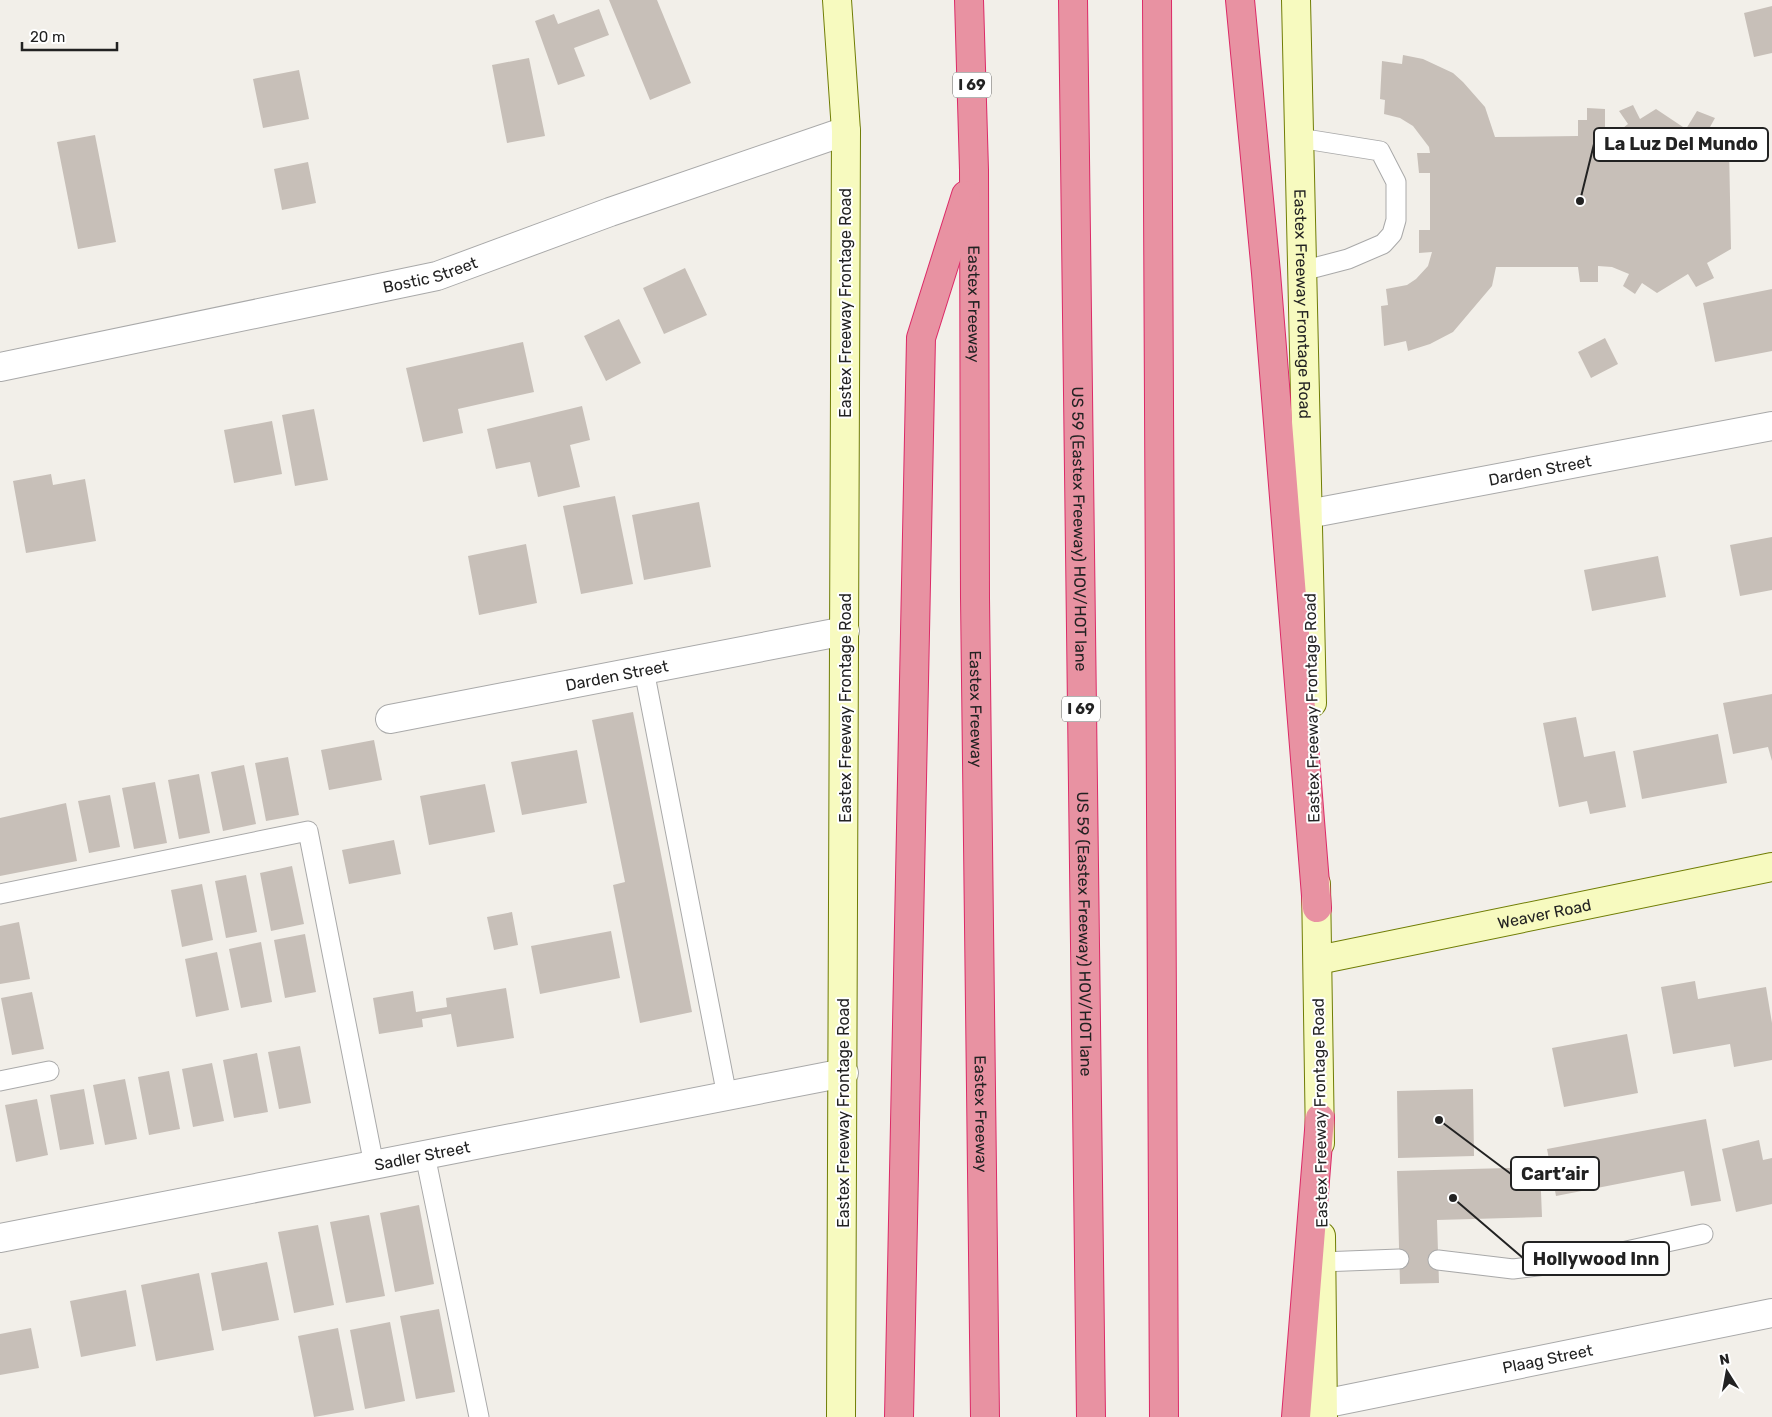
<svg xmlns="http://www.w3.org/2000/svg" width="1772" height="1417" font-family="Rubik,sans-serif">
<rect width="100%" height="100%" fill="#f2efe9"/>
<path fill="#c7bfb8" d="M 609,0 L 657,0 L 691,83 L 650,100 Z
M 1772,6 L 1772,53 L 1754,57 L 1744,13 Z
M 599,9 L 609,35 L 574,48 L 585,76 L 558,85 L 535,21 L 554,14 L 558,24 Z
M 1403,55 L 1423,59 L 1453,73 L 1463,82 L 1485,107 L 1495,137 L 1578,136 L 1578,120 L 1587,120 L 1587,108 L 1605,109 L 1605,134 L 1618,132 L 1628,124 L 1619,111 L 1633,105 L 1640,119 L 1656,109 L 1686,129 L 1697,111 L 1715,118 L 1705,136 L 1729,147 L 1731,249 L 1707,263 L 1714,278 L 1696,287 L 1688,274 L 1657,293 L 1642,283 L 1635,294 L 1623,286 L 1629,274 L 1612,267 L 1598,266 L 1598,282 L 1580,282 L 1578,267 L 1496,267 L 1492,286 L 1453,332 L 1430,344 L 1408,351 L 1406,341 L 1384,346 L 1381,306 L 1388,305 L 1386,289 L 1407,285 L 1416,279 L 1428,266 L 1432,252 L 1419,253 L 1419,230 L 1430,230 L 1430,173 L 1419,173 L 1417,153 L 1430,153 L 1429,147 L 1413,126 L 1400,118 L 1384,114 L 1385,100 L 1380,99 L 1382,61 L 1402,64 Z
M 529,58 L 545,136 L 507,143 L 492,65 Z
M 299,70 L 309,119 L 263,128 L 253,79 Z
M 95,135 L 116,242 L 78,249 L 57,142 Z
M 308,162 L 316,203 L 282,210 L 274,169 Z
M 685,268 L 707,315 L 664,334 L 643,288 Z
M 1772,289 L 1772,351 L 1715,362 L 1703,303 Z
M 619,319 L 641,363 L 606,381 L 584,336 Z
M 1605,338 L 1618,364 L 1591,378 L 1578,352 Z
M 523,342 L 534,392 L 458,409 L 463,433 L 423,442 L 406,368 Z
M 582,406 L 590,440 L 570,445 L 580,487 L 538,497 L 530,462 L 496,469 L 487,429 Z
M 314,409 L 328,480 L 295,486 L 282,415 Z
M 272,421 L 282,474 L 234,483 L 224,430 Z
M 51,474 L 53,485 L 85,479 L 96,541 L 26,553 L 13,481 Z
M 615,496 L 633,584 L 581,594 L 563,506 Z
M 699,502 L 711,567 L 644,580 L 632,515 Z
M 1772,537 L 1772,590 L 1740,596 L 1730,545 Z
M 526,544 L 537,603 L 479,615 L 468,556 Z
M 1658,556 L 1666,597 L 1592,611 L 1584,570 Z
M 1772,694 L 1772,761 L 1768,747 L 1733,754 L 1723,703 Z
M 633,712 L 692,1012 L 640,1023 L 613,885 L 625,882 L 592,720 Z
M 1576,717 L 1584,757 L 1615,751 L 1626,807 L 1590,814 L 1587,801 L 1559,807 L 1543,723 Z
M 1718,734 L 1727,783 L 1642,799 L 1633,751 Z
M 374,740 L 382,780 L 329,790 L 321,750 Z
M 577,750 L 587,803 L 522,815 L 511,762 Z
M 288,757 L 299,815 L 266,821 L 255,763 Z
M 244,765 L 256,824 L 223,831 L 211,772 Z
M 199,774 L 210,833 L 179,839 L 168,780 Z
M 155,782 L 167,843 L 134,849 L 122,788 Z
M 485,784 L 495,832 L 429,845 L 420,796 Z
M 110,795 L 120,847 L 89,853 L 78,801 Z
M 66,803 L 77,861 L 0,876 L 0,818 Z
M 394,840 L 401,874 L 349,884 L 342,850 Z
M 292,866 L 304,924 L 271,931 L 260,873 Z
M 246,875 L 257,932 L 226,938 L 215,881 Z
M 202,884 L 213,940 L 182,947 L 171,890 Z
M 512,912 L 518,945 L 494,950 L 487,917 Z
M 19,922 L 30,979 L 0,984 L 0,926 Z
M 611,931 L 620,978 L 540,994 L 531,946 Z
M 305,934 L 316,992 L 285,998 L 274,940 Z
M 261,942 L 272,1002 L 241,1008 L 229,949 Z
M 217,952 L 229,1010 L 196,1017 L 185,959 Z
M 1695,981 L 1698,999 L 1766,987 L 1772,1023 L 1772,1060 L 1734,1067 L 1730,1044 L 1673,1054 L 1661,987 Z
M 506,988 L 514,1038 L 457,1047 L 451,1014 L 422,1019 L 423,1027 L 379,1034 L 373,998 L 413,991 L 416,1012 L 447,1007 L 446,998 Z
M 32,992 L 44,1049 L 12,1055 L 1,998 Z
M 1627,1034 L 1638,1093 L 1564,1107 L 1552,1048 Z
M 300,1046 L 311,1103 L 279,1109 L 268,1052 Z
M 257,1053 L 268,1112 L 234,1118 L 223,1060 Z
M 212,1063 L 224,1121 L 193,1127 L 182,1069 Z
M 169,1071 L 180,1129 L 149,1135 L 138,1077 Z
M 125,1079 L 137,1139 L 105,1145 L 93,1085 Z
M 84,1089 L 94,1144 L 60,1150 L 50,1095 Z
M 1473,1089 L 1474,1156 L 1398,1158 L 1397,1091 Z
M 37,1099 L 48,1155 L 16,1162 L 5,1105 Z
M 1706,1119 L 1721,1201 L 1691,1206 L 1684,1171 L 1556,1196 L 1547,1149 Z
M 1759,1140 L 1763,1160 L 1772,1158 L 1772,1204 L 1736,1212 L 1722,1149 Z
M 1540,1167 L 1542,1217 L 1437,1220 L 1439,1283 L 1400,1284 L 1397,1171 Z
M 419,1205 L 434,1284 L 395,1292 L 380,1213 Z
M 369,1215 L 385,1296 L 346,1303 L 330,1222 Z
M 318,1225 L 334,1305 L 294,1313 L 278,1232 Z
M 267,1262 L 279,1320 L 222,1331 L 211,1273 Z
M 199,1273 L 214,1350 L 156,1361 L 141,1285 Z
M 126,1290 L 136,1346 L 81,1357 L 70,1301 Z
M 439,1309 L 455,1392 L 416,1399 L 400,1316 Z
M 390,1322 L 405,1401 L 365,1409 L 350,1330 Z
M 31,1328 L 39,1368 L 0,1375 L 0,1334 Z
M 338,1328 L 354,1410 L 314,1417 L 298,1336 Z"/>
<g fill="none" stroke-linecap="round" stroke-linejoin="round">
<g stroke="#a9a9a9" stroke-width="21">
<path id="lane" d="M 1299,138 L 1380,151 L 1396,182 L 1396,220 L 1392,234 L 1383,244 L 1348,259 L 1302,271
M 644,670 L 727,1096
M 0,894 L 308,831 L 374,1165
M 0,1081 L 49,1071
M 425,1155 L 479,1417
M 1438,1260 L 1513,1269 L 1586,1260 L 1703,1234
M 1321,1262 L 1399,1259"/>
</g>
<g stroke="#a9a9a9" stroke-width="30">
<g id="street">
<path id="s1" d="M 0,367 L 437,276 L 610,212 L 846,131"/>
<path id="s2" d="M 1308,514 L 1772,426"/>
<path id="s3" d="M 390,719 L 845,631"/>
<path id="s4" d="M 0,1238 L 844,1073"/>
<path id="s5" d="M 1323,1404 L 1772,1313"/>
</g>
</g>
<g stroke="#707d05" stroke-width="30">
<g id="secondary">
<path d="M 837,0 L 846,131 L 841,1417"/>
<path id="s6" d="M 1296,0 L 1312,703"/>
<path d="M 1316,884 L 1320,1143"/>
<path id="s7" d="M 1318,960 L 1772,867"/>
<path d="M 1321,1236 L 1323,1417"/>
</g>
</g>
<g stroke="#dc2a67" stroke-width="30">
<g id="highway">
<path id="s8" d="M 969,0 L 974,170 L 975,598 L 985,1417"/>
<path id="s9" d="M 1073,0 L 1091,1417"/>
<path d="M 1157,0 L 1164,1417"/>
<path d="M 1240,0 L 1266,273 L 1317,908"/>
<path d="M 899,1417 L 921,338 L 966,195"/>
<path d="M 1296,1417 L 1320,1118"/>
</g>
</g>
<use href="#lane" stroke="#fff" stroke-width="19"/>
<use href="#street" stroke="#fff" stroke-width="28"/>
<use href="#secondary" stroke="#f7fabf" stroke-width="28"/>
<use href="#highway" stroke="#e892a2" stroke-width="28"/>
</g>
<g text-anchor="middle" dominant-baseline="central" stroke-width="4" stroke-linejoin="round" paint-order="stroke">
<g fill="#fff" stroke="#646464" stroke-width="1">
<rect x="953" y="72.5" width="38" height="25" rx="4"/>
<rect x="1062" y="696.5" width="38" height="25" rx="4"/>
</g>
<g font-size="15" font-weight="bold" fill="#222">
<text x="972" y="85">I 69</text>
<text x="1081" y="709">I 69</text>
</g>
<g font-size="16" fill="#222" stroke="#fff">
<text stroke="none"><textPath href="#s1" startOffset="440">Bostic Street</textPath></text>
<text transform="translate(845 303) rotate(-90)">Eastex Freeway Frontage Road</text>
<text stroke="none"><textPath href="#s8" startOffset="304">Eastex Freeway</textPath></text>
<text stroke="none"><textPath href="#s6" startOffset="304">Eastex Freeway Frontage Road</textPath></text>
<text stroke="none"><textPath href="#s2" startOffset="236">Darden Street</textPath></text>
<text stroke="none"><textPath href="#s9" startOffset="529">US 59 (Eastex Freeway) HOV/HOT lane</textPath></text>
<text stroke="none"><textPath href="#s3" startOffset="231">Darden Street</textPath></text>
<text transform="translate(845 708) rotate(-90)">Eastex Freeway Frontage Road</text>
<text stroke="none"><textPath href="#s8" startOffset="709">Eastex Freeway</textPath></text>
<text transform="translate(1312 708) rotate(-91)">Eastex Freeway Frontage Road</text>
<text stroke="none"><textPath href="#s7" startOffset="231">Weaver Road</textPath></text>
<text stroke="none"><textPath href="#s9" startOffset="934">US 59 (Eastex Freeway) HOV/HOT lane</textPath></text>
<text transform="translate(843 1113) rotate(-90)">Eastex Freeway Frontage Road</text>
<text stroke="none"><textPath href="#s8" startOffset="1114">Eastex Freeway</textPath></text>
<text transform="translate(1320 1113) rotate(-91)">Eastex Freeway Frontage Road</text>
<text stroke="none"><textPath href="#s4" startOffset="430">Sadler Street</textPath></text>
<text stroke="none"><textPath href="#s5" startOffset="229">Plaag Street</textPath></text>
</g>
</g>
<path fill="none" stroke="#222" stroke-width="2" d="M1580 201L1594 144M1439 1120L1511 1174M1453 1198L1523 1258"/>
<g fill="#222" stroke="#fff" stroke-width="2">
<circle cx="1580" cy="201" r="5"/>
<circle cx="1439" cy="1120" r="5"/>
<circle cx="1453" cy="1198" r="5"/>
</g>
<g fill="#fff" stroke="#222" stroke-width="2">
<rect x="1594" y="128" width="174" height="33" rx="5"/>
<rect x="1511" y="1157" width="88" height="33" rx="5"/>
<rect x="1523" y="1242" width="146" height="33" rx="5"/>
</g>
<g font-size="18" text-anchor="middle" font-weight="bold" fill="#222">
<text x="1681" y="150">La Luz Del Mundo</text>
<text x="1555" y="1180">Cart’air</text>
<text x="1596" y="1265">Hollywood Inn</text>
</g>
<g transform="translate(1727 1372) rotate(349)" stroke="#ffffff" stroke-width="4" paint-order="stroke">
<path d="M0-4L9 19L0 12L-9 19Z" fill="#222222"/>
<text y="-8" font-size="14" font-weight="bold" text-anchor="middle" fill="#222222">N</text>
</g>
<path d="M22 42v8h95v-8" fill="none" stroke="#222222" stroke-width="2.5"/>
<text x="30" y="42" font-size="15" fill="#222222" stroke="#ffffff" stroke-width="4" paint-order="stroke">20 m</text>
</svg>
